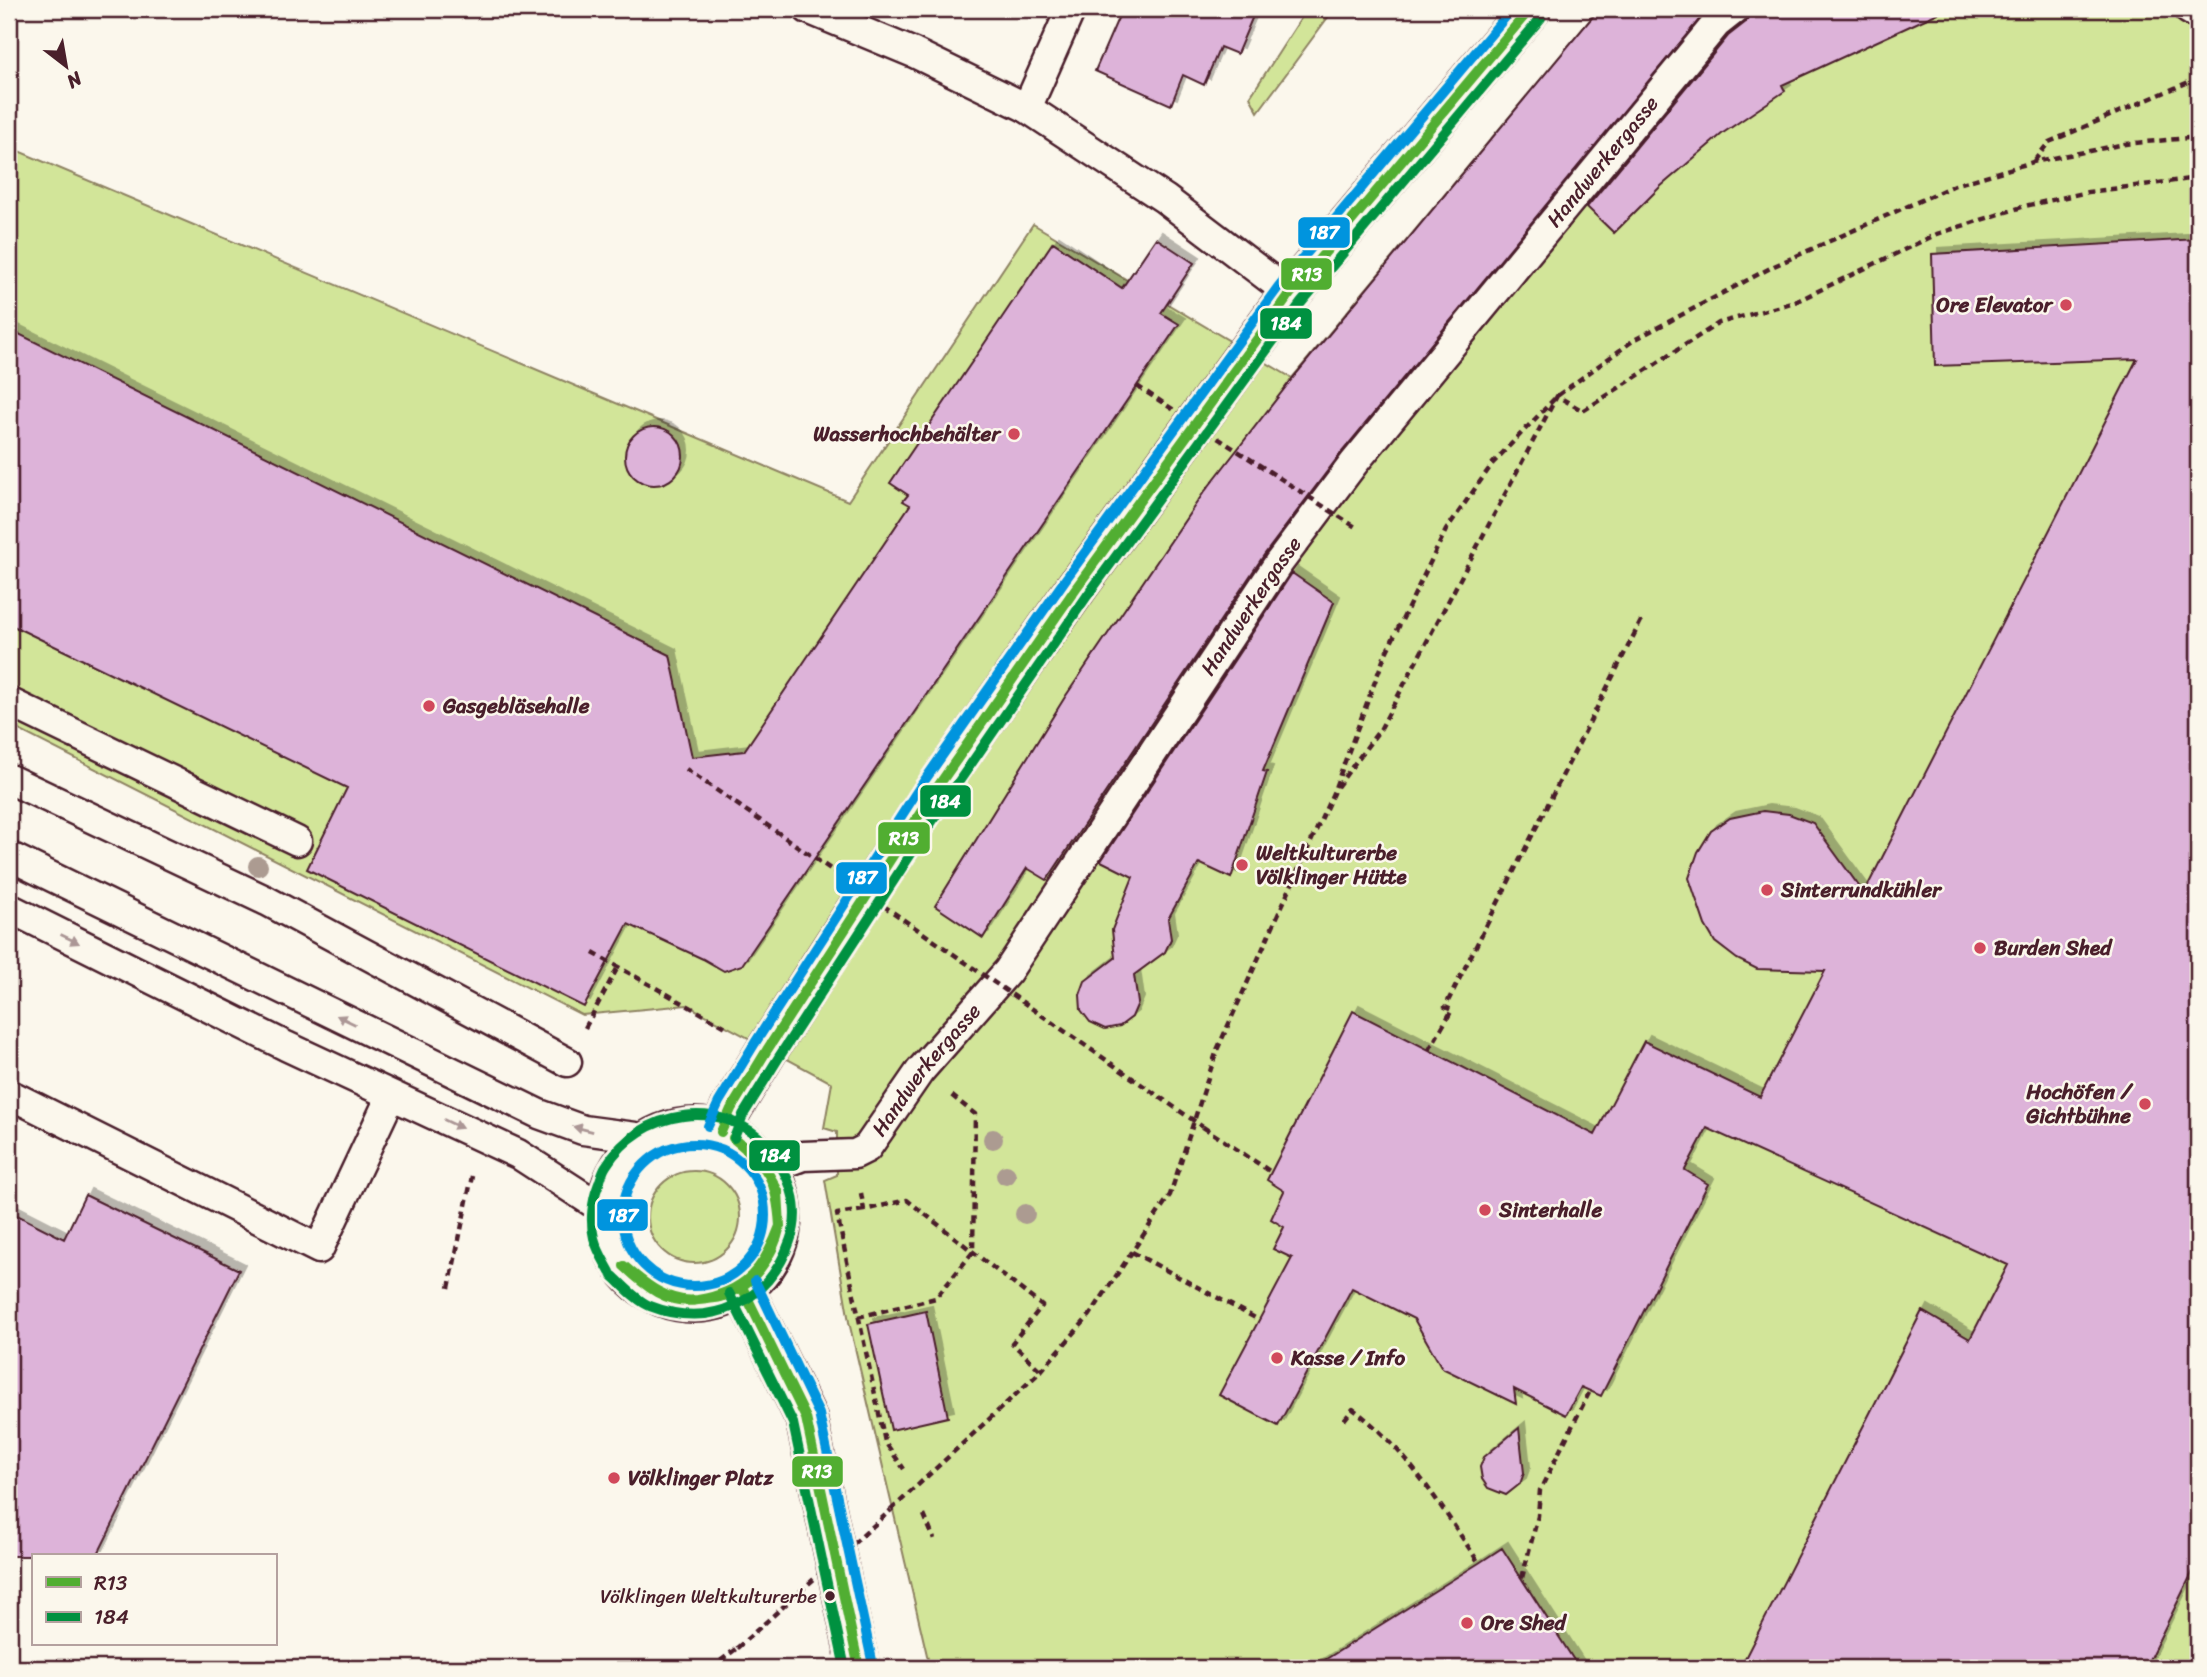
<svg xmlns="http://www.w3.org/2000/svg" width="2207" height="1677" font-family="Sriracha,sans-serif">
<defs>
<filter id="shadow"><feDropShadow dx="6" dy="-6" stdDeviation="0" flood-color="#0004"/></filter>
</defs>
<rect width="100%" height="100%" fill="#fbf7ec"/>
<filter id="ink" filterUnits="userSpaceOnUse"><feTurbulence type="fractalNoise" baseFrequency=".0143" numOctaves="2"/><feDisplacementMap in="SourceGraphic" scale="14" xChannelSelector="R" yChannelSelector="G"/><feConvolveMatrix kernelMatrix="1 2 1 2 8 2 1 2 1" color-interpolation-filters="sRGB"/></filter>
<g filter="url(#ink)">
<path fill="#d2e599" stroke="#8e8262" stroke-width="2" d="M 1307,9 L 1334,9 L 1258,112 L 1250,97 Z
M 1599,9 L 2198,9 L 2198,1668 L 930,1668 L 849,1322 L 825,1180 L 837,1175 L 837,1132 L 824,1128 L 832,1083 L 687,1005 L 582,1015 L 9,725 L 9,147 L 848,501 L 1033,224 L 1292,378 Z
M648 1217a46 46 0 1 1 92 0a46 46 0 1 1-92 0Z"/>
<path fill="#ddb3d9" stroke="#4a1f2b" stroke-width="2" filter="url(#shadow)" d="M 1122,9 L 1256,9 L 1237,54 L 1220,47 L 1204,85 L 1183,75 L 1171,105 L 1095,71 Z
M 1599,9 L 1708,9 L 1341,453 L 1264,555 L 1047,880 L 1027,868 L 983,938 L 935,906 L 1065,697 L 1202,495 L 1292,379 Z
M 1751,9 L 1947,9 L 1782,85 L 1785,91 L 1723,133 L 1660,187 L 1614,233 L 1587,207 L 1728,36 L 1746,22 Z
M 1156,238 L 1194,263 L 1161,313 L 1179,324 L 742,965 L 724,971 L 703,959 L 628,924 L 584,1007 L 307,869 L 347,788 L 9,624 L 9,329 L 670,655 L 692,757 L 744,751 L 910,505 L 903,501 L 908,495 L 890,483 L 1053,242 L 1122,288 Z
M 2198,239 L 2198,1561 L 2145,1668 L 1740,1668 L 1922,1311 L 1970,1339 L 2008,1265 L 1707,1128 L 1685,1170 L 1708,1184 L 1601,1396 L 1581,1387 L 1566,1415 L 1514,1389 L 1516,1404 L 1442,1368 L 1414,1319 L 1352,1288 L 1278,1426 L 1219,1395 L 1292,1258 L 1273,1249 L 1284,1227 L 1271,1219 L 1284,1191 L 1267,1180 L 1353,1011 L 1595,1135 L 1644,1041 L 1760,1097 L 1825,971 L 1757,969 L 1737,959 L 1715,942 L 1705,925 L 1689,878 L 1698,852 L 1711,831 L 1730,818 L 1763,811 L 1789,814 L 1813,823 L 1864,893 L 2137,359 L 1935,366 L 1932,254 Z
M625 456a29 29 0 1 1 58 0a29 29 0 1 1-58 0Z
M 1292,573 L 1334,602 L 1263,771 L 1267,772 L 1231,878 L 1199,863 L 1168,919 L 1171,939 L 1165,952 L 1134,975 L 1138,1003 L 1132,1017 L 1120,1026 L 1105,1029 L 1090,1022 L 1081,1010 L 1080,995 L 1085,981 L 1115,958 L 1112,930 L 1133,877 L 1101,861 Z
M 85,1195 L 239,1270 L 97,1556 L 9,1556 L 9,1211 L 64,1239 Z
M 926,1311 L 948,1417 L 891,1430 L 868,1324 Z
M 1519,1428 L 1524,1473 L 1520,1484 L 1506,1495 L 1488,1488 L 1482,1479 L 1480,1467 L 1484,1457 Z
M 1502,1548 L 1579,1668 L 1312,1668 L 1479,1563 Z"/>
<g fill="none" stroke-linecap="round" stroke-linejoin="round">
<g stroke="#4a1f2b" stroke-width="33">
<g id="lane">
<path d="M 808,9 L 914,53 L 1027,108 L 1165,199 L 1290,294"/>
<path d="M 2188,9 L 2198,15"/>
<path d="M 1027,108 L 1071,9"/>
<path d="M 9,702 L 297,841"/>
<path d="M 9,779 L 267,901 L 567,1062"/>
<path d="M 9,856 L 539,1114 L 583,1130 L 651,1139"/>
<path d="M 9,908 L 286,1046 L 518,1154 L 606,1211"/>
<path d="M 9,1094 L 319,1249 L 391,1096"/>
<path id="s1" d="M 768,1169 L 803,1156 L 855,1154 L 867,1148 L 920,1071 L 1008,971 L 1278,564 L 1354,463 L 1716,24 L 1735,9"/>
</g>
</g>
<g stroke="#4a1f2b" stroke-width="44">
<path id="secondary" d="M607 1215a87 87 0 1 1 174 0a87 87 0 1 1-174 0Z
M 721,1132 L 731,1109 L 767,1050 L 830,952 L 932,795 L 1076,588 L 1290,294 L 1530,9
M 742,1287 L 806,1418 L 859,1668"/>
</g>
<path stroke="#4a1f2b" stroke-width="4.5" stroke-dasharray="7 5" stroke-linecap="butt" d="M 2034,161 L 2049,142 L 2198,78
M 1337,787 L 1381,728 L 1557,396 L 1583,411 L 1719,323 L 1795,302 L 1937,234 L 2025,206 L 2088,192 L 2198,178
M 593,953 L 726,1027
M 585,1028 L 618,967
M 1429,1050 L 1452,1010 L 1445,1007 L 1643,617
M 1203,1127 L 1271,1172
M 861,1193 L 864,1210 L 907,1200 L 1042,1306 L 1012,1343 L 1041,1371
M 864,1210 L 837,1214 L 885,1442 L 904,1469
M 1132,1252 L 1259,1320
M 449,1288 L 472,1176
M 858,1317 L 936,1298 L 973,1252 L 975,1114 L 951,1095
M 1344,1420 L 1353,1409 C 1407,1449 1442,1508 1479,1563
M 891,1510 L 1041,1371 L 1090,1315 L 1170,1195 L 1217,1050 L 1333,793 L 1385,655 L 1446,530 L 1493,463 L 1557,396 L 1634,340 L 1774,266 L 1955,185 L 2033,162 L 2125,144 L 2198,137
M 924,1515 L 934,1539
M 1522,1578 L 1538,1516 L 1540,1490 L 1590,1391
M 711,1668 L 737,1648"/>
<use href="#lane" stroke="#fbf7ec" stroke-width="28"/>
<use href="#secondary" stroke="#fbf7ec" stroke-width="38"/>
<path stroke="#4a1f2b" stroke-width="4.5" stroke-dasharray="7 5" stroke-linecap="butt" d="M 1137,386 L 1357,528
M 686,769 L 1203,1127
M 737,1648 L 891,1510"/>
<g stroke="#fbf7ec" stroke-width="16">
<path id="bus-1" d="M 721,1132 L 731,1109 L 767,1050 L 932,795 L 1076,588 L 1290,294 L 1530,9
M 733,1138 L 759,1157 L 778,1191 L 780,1226
M 733,1138 C 769,1167 777,1179 780,1226
M 624,1266 C 645,1284 668,1304 698,1300
M 624,1266 C 645,1286 667,1305 698,1300
M 742,1287 L 806,1418 L 859,1668
M 698,1300 C 746,1292 764,1269 780,1226
M 698,1300 C 705,1299 714,1299 721,1297 C 753,1286 773,1257 780,1226"/>
</g>
<g stroke="#fbf7ec" stroke-width="16">
<path id="bus-2" d="M 734,1138 L 743,1115 L 779,1057 L 944,803 L 1087,596 L 1301,303 L 1541,18
M 610,1272 C 604,1261 597,1250 594,1238 C 590,1222 592,1201 598,1186 C 601,1179 602,1172 606,1166 C 641,1109 723,1096 769,1147 C 775,1154 778,1163 783,1170 C 795,1191 799,1218 790,1241 C 769,1302 711,1330 650,1306 C 637,1301 623,1285 613,1276
M 729,1293 L 793,1423 L 845,1668"/>
</g>
<g stroke="#fbf7ec" stroke-width="16">
<path id="bus-3" d="M 708,1126 L 719,1102 L 755,1043 L 920,787 L 1065,580 L 1279,286 L 1512,9
M623 1215a71 71 0 1 1 142 0a71 71 0 1 1-142 0Z
M 755,1281 L 819,1414 L 873,1665"/>
</g>
<use href="#bus-1" stroke="#51ae31" stroke-width="10"/>
<use href="#bus-2" stroke="#009140" stroke-width="10"/>
<use href="#bus-3" stroke="#0094de" stroke-width="10"/>
</g>
<g fill="#ac9b91">
<circle cx="258" cy="866" r="10"/>
<circle cx="993" cy="1139" r="10"/>
<circle cx="1006" cy="1175" r="10"/>
<circle cx="1025" cy="1214" r="10"/>
</g>
<defs><path id="oneway-solid" d="M-6-.8H1V-3.2L6.5 0L1 3.2V.8H-6Z" transform="scale(1.75)"/></defs>
<g fill="#ab9695">
<use href="#oneway-solid" transform="translate(70 939) rotate(26)"/>
<use href="#oneway-solid" transform="translate(346 1020) rotate(-154)"/>
<use href="#oneway-solid" transform="translate(453 1124) rotate(25)"/>
<use href="#oneway-solid" transform="translate(583 1129) rotate(-166)"/>
</g>
</g>
<g fill="#d1495b" stroke="#fbf7ec" stroke-width="2.5">
<circle cx="2066" cy="305" r="7"/>
<circle cx="1014" cy="434" r="7"/>
<circle cx="429" cy="706" r="7"/>
<circle cx="1242" cy="865" r="7"/>
<circle cx="1767" cy="890" r="7"/>
<circle cx="1980" cy="948" r="7"/>
<circle cx="2145" cy="1104" r="7"/>
<circle cx="1485" cy="1210" r="7"/>
<circle cx="1277" cy="1358" r="7"/>
<circle cx="614" cy="1478" r="7"/>
<circle cx="1467" cy="1623" r="7"/>
</g>
<circle fill="#4a1f2b" stroke="#fbf7ec" stroke-width="2.5" cx="830" cy="1596" r="6"/>
<g text-anchor="middle" dominant-baseline="central" stroke-width="5" stroke-linejoin="round" paint-order="stroke">
<g font-size="19" fill="#4a1f2b" stroke="#fbf7ec" text-anchor="end">
<text x="817" y="1596">Völklingen Weltkulturerbe</text>
</g>
<g font-size="21" fill="#4a1f2b" stroke="#fbf7ec">
<text stroke="none"><textPath href="#s1" startOffset="1335">Handwerkergasse</textPath></text>
<text stroke="none"><textPath href="#s1" startOffset="768">Handwerkergasse</textPath></text>
<text stroke="none"><textPath href="#s1" startOffset="201">Handwerkergasse</textPath></text>
</g>
<g font-size="21" font-weight="bold" fill="#4a1f2b" stroke="#fbf7ec" text-anchor="start">
<text x="2052" y="305" text-anchor="end">Ore Elevator</text>
<text x="1000" y="434" text-anchor="end">Wasserhochbehälter</text>
<text x="443" y="706">Gasgebläsehalle</text>
<text x="1256" y="853">Weltkulturerbe<tspan x="1256" dy="24">Völklinger Hütte</tspan></text>
<text x="1781" y="890">Sinterrundkühler</text>
<text x="1994" y="948">Burden Shed</text>
<text x="2131" y="1092" text-anchor="end">Hochöfen /<tspan x="2131" dy="24">Gichtbühne</tspan></text>
<text x="1499" y="1210">Sinterhalle</text>
<text x="1291" y="1358">Kasse / Info</text>
<text x="628" y="1478">Völklinger Platz</text>
<text x="1481" y="1623">Ore Shed</text>
</g>
</g>
<g stroke="#fbf7ec" stroke-width="2.5">
<rect x="1297" y="216" width="54" height="33" rx="7" fill="#0094de"/>
<rect x="1280" y="257" width="53" height="34" rx="7" fill="#51ae31"/>
<rect x="1259" y="307" width="54" height="33" rx="7" fill="#009140"/>
<rect x="919" y="784" width="53" height="34" rx="7" fill="#009140"/>
<rect x="877" y="821" width="54" height="34" rx="7" fill="#51ae31"/>
<rect x="835" y="861" width="53" height="34" rx="7" fill="#0094de"/>
<rect x="748" y="1139" width="53" height="33" rx="7" fill="#009140"/>
<rect x="596" y="1198" width="53" height="34" rx="7" fill="#0094de"/>
<rect x="791" y="1455" width="53" height="33" rx="7" fill="#51ae31"/>
</g>
<g font-size="19" text-anchor="middle" font-weight="bold" fill="#fff">
<text x="1324" y="239">187</text>
<text x="1307" y="281">R13</text>
<text x="1286" y="330">184</text>
<text x="945" y="808">184</text>
<text x="904" y="845">R13</text>
<text x="862" y="884">187</text>
<text x="775" y="1162">184</text>
<text x="623" y="1222">187</text>
<text x="817" y="1478">R13</text>
</g>
<rect width="2207" height="1677" fill="none" stroke="#fbf7ec" stroke-width="35"/>
<rect x="18" y="18" width="2172" height="1642" fill="none" stroke="#4a1f2b" stroke-width="2.5" filter="url(#ink)"/>
<rect x="32" y="1554" width="245" height="91" fill="#fbf7ec" stroke="#b4a19f" stroke-width="2"/>
<rect x="46" y="1577" width="35" height="10" fill="#51ae31" stroke="#b4a19f" stroke-width="2"/>
<text x="94" y="1590" font-size="21" fill="#4a1f2b">R13</text>
<rect x="46" y="1612" width="35" height="10" fill="#009140" stroke="#b4a19f" stroke-width="2"/>
<text x="94" y="1624" font-size="21" fill="#4a1f2b">184</text>
<g transform="translate(66 66) rotate(149)" stroke="#fbf7ec" stroke-width="5" paint-order="stroke">
<path d="M0-5L12 26L0 18L-12 26Z" fill="#4a1f2b"/>
<text y="-10" font-size="19" font-weight="bold" text-anchor="middle" fill="#4a1f2b">N</text>
</g>
</svg>
